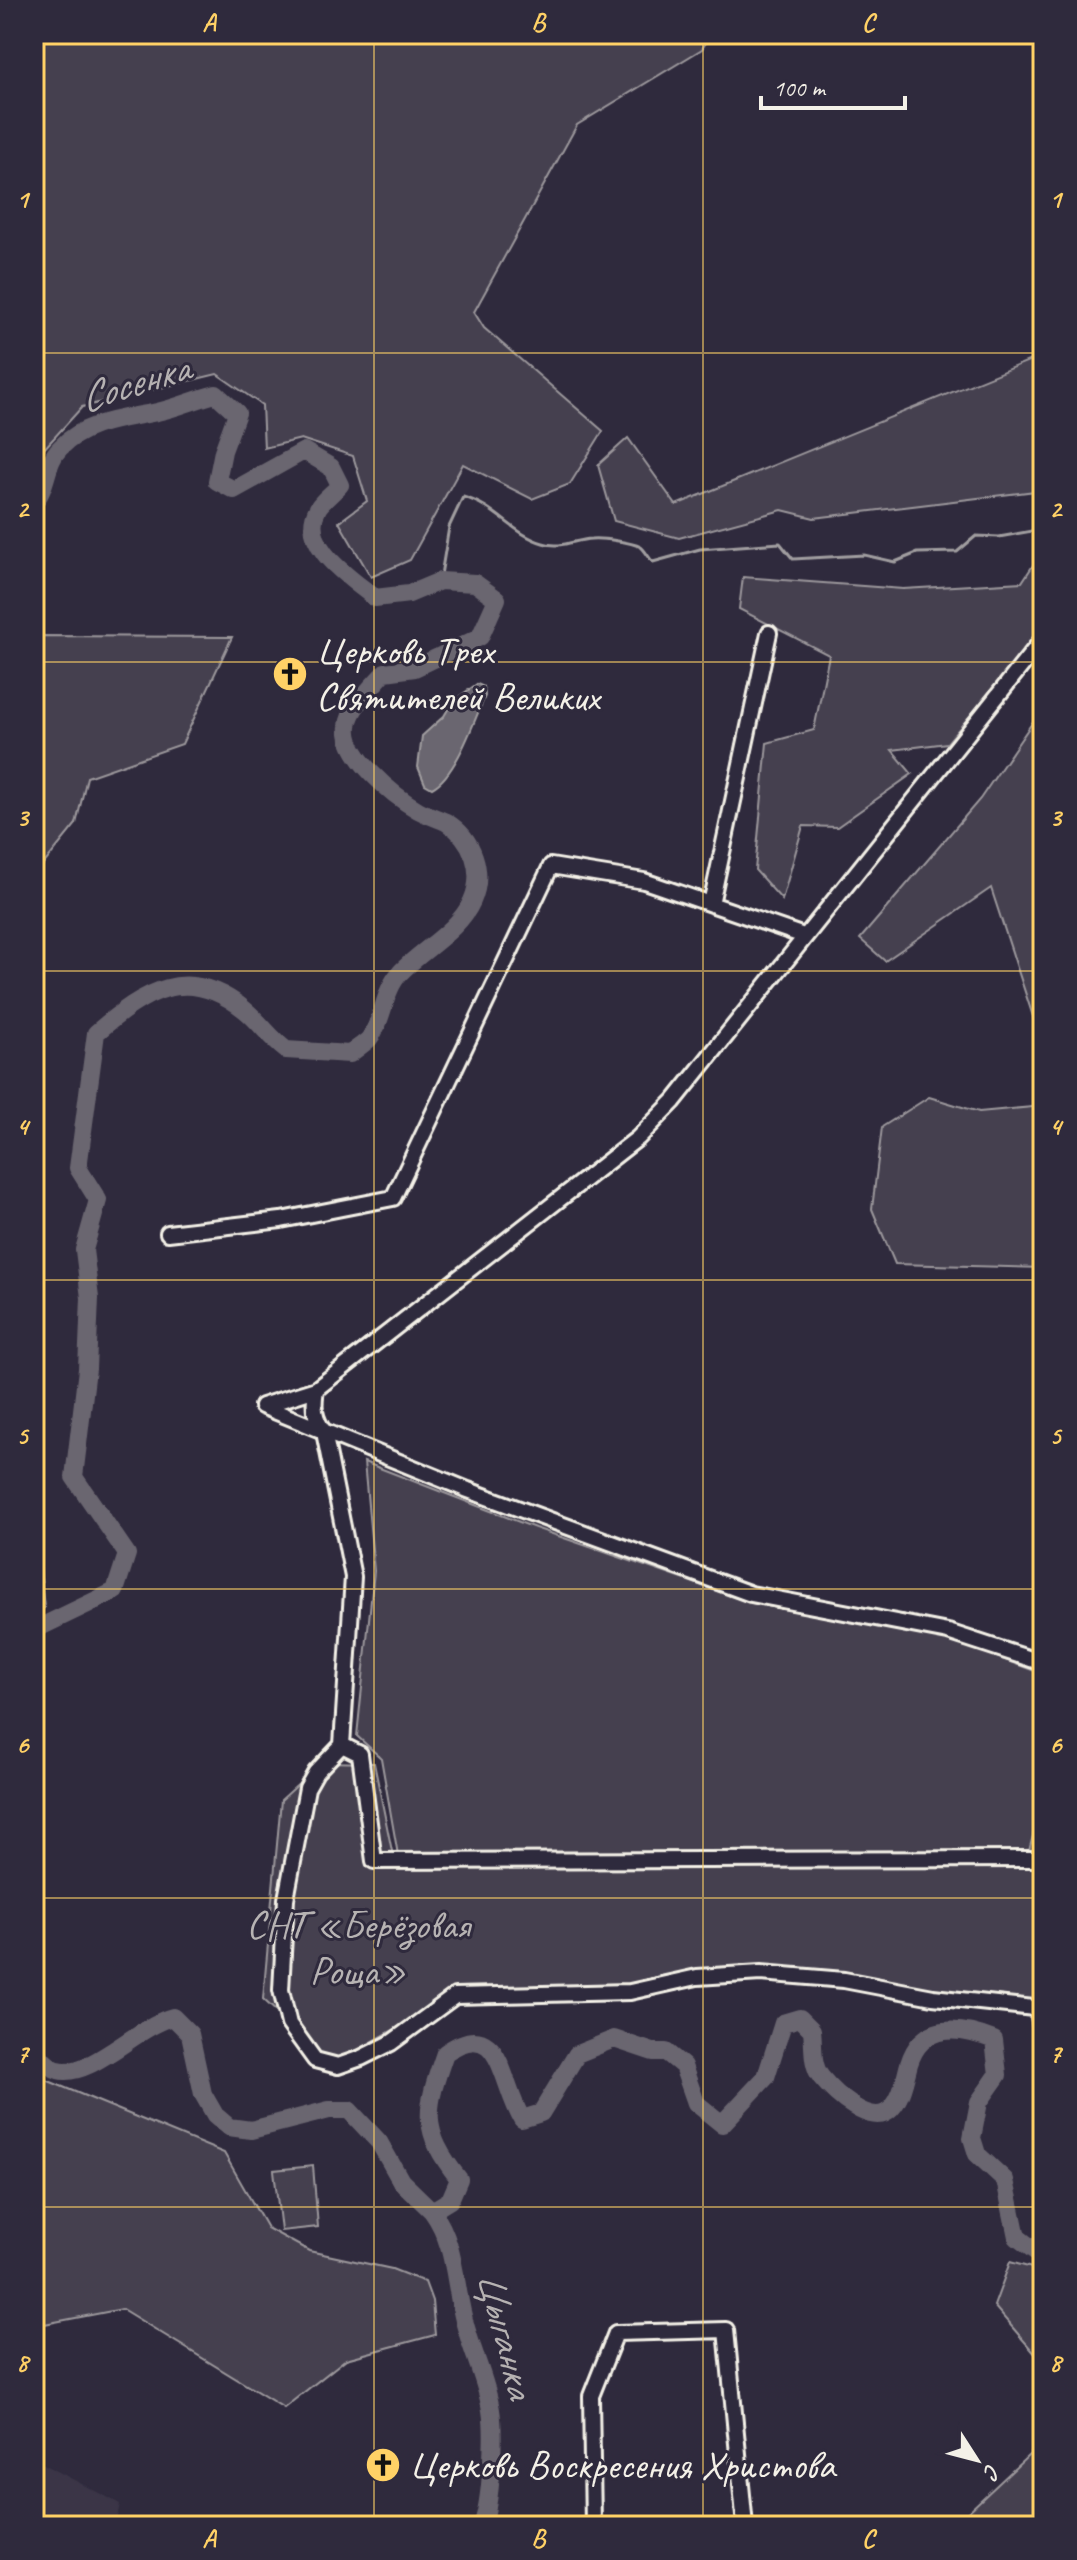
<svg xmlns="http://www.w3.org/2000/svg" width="1077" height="2560" font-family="Caveat,sans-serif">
<rect width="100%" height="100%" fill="#2f2a3d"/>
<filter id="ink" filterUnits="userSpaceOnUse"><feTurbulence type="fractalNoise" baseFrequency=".0125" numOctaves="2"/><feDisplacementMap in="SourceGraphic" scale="16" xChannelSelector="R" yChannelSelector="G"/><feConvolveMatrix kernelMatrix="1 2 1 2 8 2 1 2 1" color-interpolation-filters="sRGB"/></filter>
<g filter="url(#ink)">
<path fill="#3b3647" d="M 34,2459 L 120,2504 L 115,2526 L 34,2526 Z"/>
<path fill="#454050" stroke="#9c989c" stroke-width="2" d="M 34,34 L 711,34 L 702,49 L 577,125 L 474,312 L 484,328 L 603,431 L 570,484 L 532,499 L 463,464 L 410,560 L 371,577 L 339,522 L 367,501 L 353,456 L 301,439 L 264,448 L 262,405 L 217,374 L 82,407 L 34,460 Z
M 1043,355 L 1043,490 L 814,518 L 782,510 L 679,538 L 614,521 L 598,465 L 628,438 L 676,505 Z
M 1043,550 L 1043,629 L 947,743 L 892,750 L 912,774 L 837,827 L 803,826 L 782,900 L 755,870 L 767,743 L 814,730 L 829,655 L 739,609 L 743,577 L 903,589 L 1022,582 Z
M 34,636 L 232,637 L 182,744 L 87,777 L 76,824 L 34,876 Z
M 1043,707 L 1043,1047 L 991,888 L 885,961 L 860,939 L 980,799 Z
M 929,1097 L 979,1112 L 1043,1106 L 1043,1268 L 895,1264 L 872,1209 L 882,1127 Z
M 364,1462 L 535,1528 L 752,1603 L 953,1641 L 1043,1674 L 1043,1797 L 1029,1851 L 398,1855 L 381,1758 L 357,1736 L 374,1571 Z
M 34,1563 L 40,1568 L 44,1608 L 34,1614 Z
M 323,1762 L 374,1763 L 395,1866 L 1043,1861 L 1043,2002 L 730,1972 L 628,1990 L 537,1991 L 438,2005 L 350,2054 L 328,2060 L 263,1999 L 281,1800 Z
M 34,2075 L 224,2153 L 267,2228 L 309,2251 L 392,2269 L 425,2282 L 432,2301 L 435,2335 L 346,2359 L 284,2408 L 122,2309 L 34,2326 Z
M 313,2166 L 318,2227 L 281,2231 L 274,2170 Z
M 1010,2262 L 1043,2271 L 1043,2363 L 994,2306 Z
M 1043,2442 L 1043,2526 L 953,2526 Z"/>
<path fill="#6a6670" stroke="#a19ea0" stroke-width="2" d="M 477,684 L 484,687 L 485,696 C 474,721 456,776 432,788 L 425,784 L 418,767 L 422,736 L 444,716 L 453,701 Z"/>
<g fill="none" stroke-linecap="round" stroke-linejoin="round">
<path stroke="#a19ea0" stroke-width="3" d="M 440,581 L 449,527 L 463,497 C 495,505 512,534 543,543 C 561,549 574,540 591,539 C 602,538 631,542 641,547 C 645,550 649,558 653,562 L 700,549 L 780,543 L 793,559 L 864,555 L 895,562 L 917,553 L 957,552 L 976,536 L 999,537 L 1043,529"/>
<path stroke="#6a6670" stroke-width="18" d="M 34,502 C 48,487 45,463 60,448 C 86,421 124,419 157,412 C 177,408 196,399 216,394 L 237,413 L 223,451 L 217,481 L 234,490 L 304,451 L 331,467 L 340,485 C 334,492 323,500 318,508 C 297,545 352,579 375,598 L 409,594 L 440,581 L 475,583 L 497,599 L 480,637 L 415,668 L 385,672 C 373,686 350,707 348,726 C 344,756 394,796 418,810 C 427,815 437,818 446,822 C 473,838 485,872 472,901 C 459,931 421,950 400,973 C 383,991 384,1020 369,1039 C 364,1044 356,1049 350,1054 L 286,1050 C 270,1038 260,1022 245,1010 C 187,963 145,991 96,1033 L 78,1168 L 98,1200 L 84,1250 L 90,1298 L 87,1369 L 74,1477 L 127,1554 L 115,1591 L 34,1630
M 34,2050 C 40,2057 49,2068 58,2070 C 90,2079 137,2026 173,2017 L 190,2034 L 203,2094 L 215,2115 L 229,2127 L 251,2130 L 329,2110 L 349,2110 L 379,2142 L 401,2181 L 432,2211 L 450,2200 L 459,2179 C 420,2130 425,2110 445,2053 C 502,2013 500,2083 522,2119 L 541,2113 L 577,2054 L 614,2039 L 653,2052 L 666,2052 L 683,2066 L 696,2103 L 722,2124 L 766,2077 L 783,2023 L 800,2018 L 812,2030 C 814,2045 811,2064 821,2077 C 834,2093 872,2129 891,2109 C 902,2098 905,2078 909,2064 C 922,2021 961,2027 994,2040 L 998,2075 L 979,2102 L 972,2138 L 977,2154 L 1005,2180 L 1017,2237 L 1043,2257
M 432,2211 C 455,2243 454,2279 463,2316 C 470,2348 486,2378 491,2410 C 495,2435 491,2503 482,2526"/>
<g stroke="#f4f1e8" stroke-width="20">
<path id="minor" d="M 711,904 L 769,633
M 168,1233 L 281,1220 L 393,1198 L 551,866 L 644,881 L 804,936
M 316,1389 C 313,1407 314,1417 324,1432 L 353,1577 L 342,1745 L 360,1754 L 374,1861 L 1043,1859
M 262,1406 L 316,1389 L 638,1138 L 674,1101 L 1043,639
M 262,1406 L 468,1490 L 751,1594 L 948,1632 L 1043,1663
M 342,1745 L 316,1772 L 307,1788 L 286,1899 L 281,1990 L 289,2024 L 315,2060 L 338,2066 L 361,2058 L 391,2043 L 455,1996 L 630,1992 L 697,1977 L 761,1973 L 844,1980 L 933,1997 L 1043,2009
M 1038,2009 L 1043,2039
M 593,2526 L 591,2396 L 616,2333 L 726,2330 L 745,2526"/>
</g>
<use href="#minor" stroke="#2f2a3d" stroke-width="14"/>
</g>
</g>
<path fill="none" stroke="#ffd166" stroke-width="2" stroke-opacity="0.55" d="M 374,34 L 374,2526M 703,34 L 703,2526M 34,353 L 1043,353M 34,662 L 1043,662M 34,971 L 1043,971M 34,1280 L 1043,1280M 34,1589 L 1043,1589M 34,1898 L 1043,1898M 34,2207 L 1043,2207"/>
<defs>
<g id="church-disc" transform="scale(1.8)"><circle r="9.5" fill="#ffd166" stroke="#2f2a3d"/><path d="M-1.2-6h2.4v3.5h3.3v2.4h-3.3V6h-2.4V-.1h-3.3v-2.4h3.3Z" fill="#111"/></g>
</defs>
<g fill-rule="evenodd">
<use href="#church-disc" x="290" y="674"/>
<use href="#church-disc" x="383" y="2465"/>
</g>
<g text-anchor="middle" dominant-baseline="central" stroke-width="6" stroke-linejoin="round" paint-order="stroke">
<g font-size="40" fill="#f4f1e8" stroke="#2f2a3d" text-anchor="start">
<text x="316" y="651">Церковь Трех<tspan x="316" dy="46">Святителей Великих</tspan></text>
<text x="409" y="2465">Церковь Воскресения Христова</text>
</g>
<g font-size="40" fill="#b7b3b3" stroke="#2f2a3d">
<text x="358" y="1925">СНТ «Берёзовая<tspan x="358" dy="46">Роща»</tspan></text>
</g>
<g font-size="42" font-style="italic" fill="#b6b2b2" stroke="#2f2a3d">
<text transform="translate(134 383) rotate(-17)">Сосенка</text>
<text transform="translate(506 2334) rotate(76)">Цыганка</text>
</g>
</g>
<rect width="1077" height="2560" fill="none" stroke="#2f2a3d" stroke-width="88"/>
<g transform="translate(977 2460) rotate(126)" stroke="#2f2a3d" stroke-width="6" paint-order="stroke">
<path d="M0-6L14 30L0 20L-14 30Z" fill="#f4f1e8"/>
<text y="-12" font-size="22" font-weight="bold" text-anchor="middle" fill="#f4f1e8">С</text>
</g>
<path d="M761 96v12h144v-12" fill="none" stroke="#f4f1e8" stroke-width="4"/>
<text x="773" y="96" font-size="24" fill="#f4f1e8" stroke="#2f2a3d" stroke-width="6" paint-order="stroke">100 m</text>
<rect x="44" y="44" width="989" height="2472" fill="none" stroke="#ffd166" stroke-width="3"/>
<g font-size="26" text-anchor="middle" font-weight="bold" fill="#ffd166">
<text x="209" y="31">A</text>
<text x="538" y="31">B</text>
<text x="868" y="31">C</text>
<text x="22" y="208">1</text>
<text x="1055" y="208">1</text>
<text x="22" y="517">2</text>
<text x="1055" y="517">2</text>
<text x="22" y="826">3</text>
<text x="1055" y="826">3</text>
<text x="22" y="1135">4</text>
<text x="1055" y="1135">4</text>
<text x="22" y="1444">5</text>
<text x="1055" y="1444">5</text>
<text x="22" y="1753">6</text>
<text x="1055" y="1753">6</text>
<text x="22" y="2062">7</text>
<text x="1055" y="2062">7</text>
<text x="22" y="2371">8</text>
<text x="1055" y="2371">8</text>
<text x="209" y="2547">A</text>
<text x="538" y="2547">B</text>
<text x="868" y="2547">C</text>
</g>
</svg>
